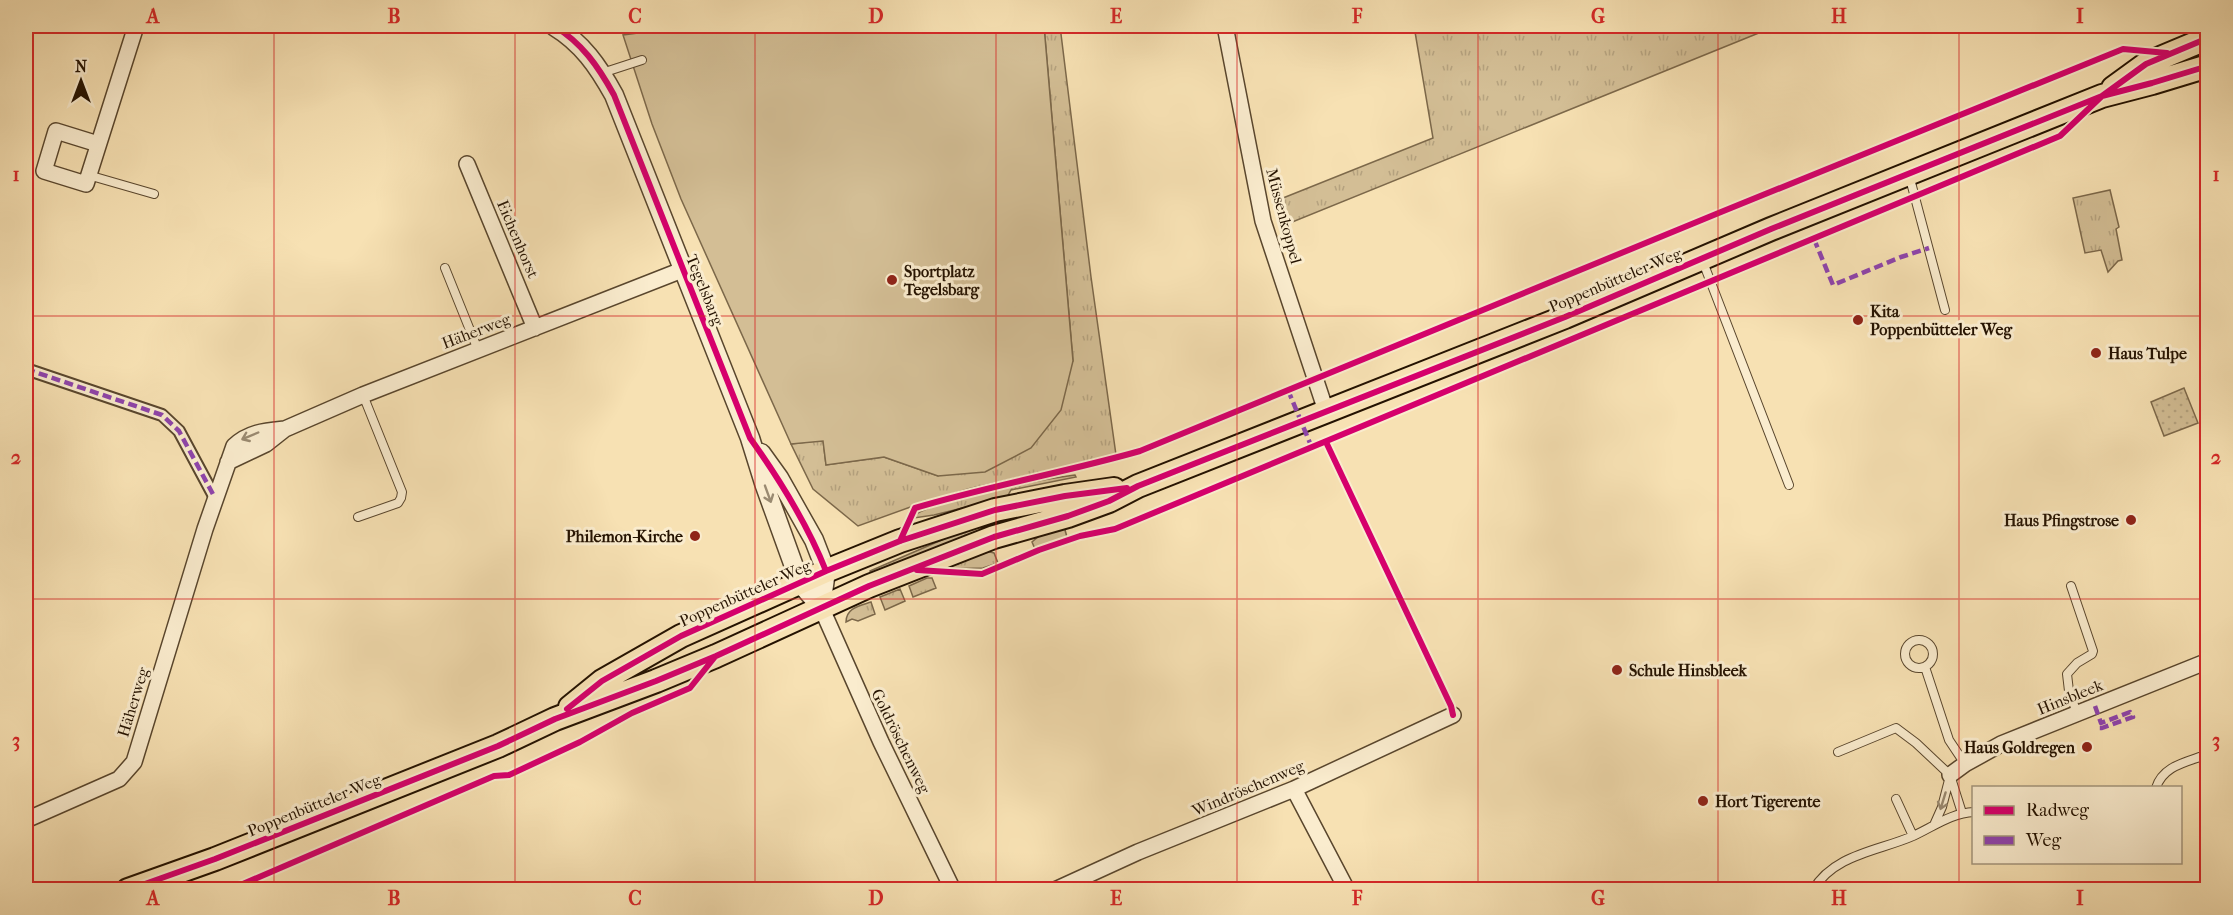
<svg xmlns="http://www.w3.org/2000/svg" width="2233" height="915" font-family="'IM FELL French Canon',serif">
<defs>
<pattern id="grass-tufts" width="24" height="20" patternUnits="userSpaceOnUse" patternTransform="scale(1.5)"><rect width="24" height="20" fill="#d3be95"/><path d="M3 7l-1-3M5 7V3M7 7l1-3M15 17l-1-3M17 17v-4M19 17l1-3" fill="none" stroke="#b5a27f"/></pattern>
<pattern id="garden-dots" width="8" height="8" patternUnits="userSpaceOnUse" patternTransform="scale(1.5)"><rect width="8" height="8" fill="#d3be95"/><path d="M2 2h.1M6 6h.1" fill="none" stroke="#b5a27f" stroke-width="1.8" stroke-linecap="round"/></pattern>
</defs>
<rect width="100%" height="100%" fill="#f7e1b3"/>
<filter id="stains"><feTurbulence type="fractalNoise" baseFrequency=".00333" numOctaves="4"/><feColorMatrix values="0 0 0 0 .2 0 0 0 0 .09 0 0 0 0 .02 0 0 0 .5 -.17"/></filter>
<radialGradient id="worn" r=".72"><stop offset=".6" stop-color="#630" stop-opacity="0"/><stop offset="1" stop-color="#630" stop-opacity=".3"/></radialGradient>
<path fill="url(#grass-tufts)" stroke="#7c684a" stroke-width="1.5" d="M 1044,26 L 1060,26 L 1091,277 L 1116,455 L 968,489 L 916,505 L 858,526 L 813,489 L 791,444 L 823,440 L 826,465 L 884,457 L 938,476 L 1073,361 Z
M 1414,26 L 1776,26 L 1280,227 L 1273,202 L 1433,138 Z
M 2110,190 L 2119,227 L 2116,229 L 2122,260 L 2118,261 L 2108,272 L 2101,250 L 2085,253 L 2073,198 Z
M 1075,475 L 1076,477 L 1011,490 L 1007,497 L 934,515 L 914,518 L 914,515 C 934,504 958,499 980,494 C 1011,486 1043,479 1075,475 Z
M 1062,506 L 871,575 L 870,571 L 974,526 Z
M 1064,526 L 1067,537 L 1035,549 L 1032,542 L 1045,531 Z
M 986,551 L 994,553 L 998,563 L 983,568 L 944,569 L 945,567 Z
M 927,578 L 932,578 L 936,588 L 913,597 L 909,586 Z
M 900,589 L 905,601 L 885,610 L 880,597 Z
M 871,602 L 875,614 L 858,621 L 852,619 L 846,622 C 846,608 859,606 871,602 Z"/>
<path fill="url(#garden-dots)" stroke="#7c684a" stroke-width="1.5" d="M 2184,388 L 2198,423 L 2164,436 L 2151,402 Z"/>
<path fill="#d3be95" stroke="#7c684a" stroke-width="1.5" d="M 691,26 L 1044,26 L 1073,361 L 1061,410 L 1031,448 L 985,472 L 938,476 L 884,457 L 826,465 L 823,441 L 791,444 L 681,199 L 652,124 L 623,35 Z"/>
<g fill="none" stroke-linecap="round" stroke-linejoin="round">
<g stroke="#59462d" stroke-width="10">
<path id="service" d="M 602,73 L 642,60
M 88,175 L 154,194
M 1909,175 L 1945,310
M 1703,262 L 1789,485
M 445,268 L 478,350
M 358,517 L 398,503 L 401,498 L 402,492 L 363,395
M 2071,586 L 2093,651 L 2092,654 L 2077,663 L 2067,674 L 2069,691 L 2077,713
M1905 654a14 14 0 1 1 28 0a14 14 0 1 1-28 0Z
M 1925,667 L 1949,740 L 1965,764
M 1838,752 L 1896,728 L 1916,743 L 1950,775 L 1962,813
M 2156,788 C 2163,765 2188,762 2208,754
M 1896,799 L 1913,836
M 1934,825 L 1942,807 L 1950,776
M 1813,890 C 1834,854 1879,851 1913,836 C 1933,827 1951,813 1974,812"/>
</g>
<g stroke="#59462d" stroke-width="14">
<path id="pedestrian" d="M 26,369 L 162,415 L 179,431 L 215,498"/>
</g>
<g stroke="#59462d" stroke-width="18">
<path id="minor" d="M 1225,26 L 1263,221 L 1326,411
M 98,144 L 56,131 L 44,171 L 86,184 L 136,26
M 467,164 L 535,328
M 228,462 L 266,444 L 285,429 L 363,395 L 682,270
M 821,607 L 881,742 L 953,890
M 1950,775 L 1965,764 L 2001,744 L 2208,661
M 1294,789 L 1347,890
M 26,820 L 119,779 L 134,762 L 205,529 L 234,446 C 249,432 265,431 285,429
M 1055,890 L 1138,852 L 1294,789 L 1453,715"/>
</g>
<g stroke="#59462d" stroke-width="21">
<path id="tertiary" d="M 554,26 C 582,43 598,66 614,95 L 750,438 L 765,486 L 800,583 L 821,607
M 761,453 L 779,478 L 814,540 L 826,571 L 821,607"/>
</g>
<g stroke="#241200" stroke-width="26">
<path id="primary" d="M 2113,88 L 2146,64 L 2208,38
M 570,707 L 602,681 L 681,636 L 826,571 L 900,541 L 995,510 L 1065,496 L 1114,489
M 128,890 L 215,859 L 498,746 L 555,719 L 656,681 L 716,656 L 869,586 L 994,537 L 1068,516 L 1109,501 L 1138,486 L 1565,317 L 1771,229 L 2102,96 L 2152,83 L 2208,66"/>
</g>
<use href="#service" stroke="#faecce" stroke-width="8"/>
<use href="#pedestrian" stroke="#faecce" stroke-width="10"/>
<use href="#minor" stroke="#faecce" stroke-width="15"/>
<use href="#tertiary" stroke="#faecce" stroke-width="18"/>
<use href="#primary" stroke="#f7e1b3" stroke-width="22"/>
<path stroke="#8e44ad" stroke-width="4.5" stroke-dasharray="9 4.5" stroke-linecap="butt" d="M 1814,239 L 1833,285 L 1901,257 L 1929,248
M 26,369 L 162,415 L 179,431 L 215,498
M 1288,390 L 1312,448
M 2095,706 L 2101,723 L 2130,712 L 2133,717 L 2102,728 L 2097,728"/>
<g stroke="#faecce" stroke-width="10">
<path id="cycleway" d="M 554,26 C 582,43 598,66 614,95 L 750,438 C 780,480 807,523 826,571
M 1326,442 L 1451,706 L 1453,715
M 900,541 L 915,508 C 989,486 1066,472 1140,451 L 1721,212 L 2123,49 L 2167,53
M 917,570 L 982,574 L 1039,550 L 1080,536 L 1115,529 L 2060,136 L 2102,96 L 2146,64 L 2208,38
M 567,709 L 602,681 L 681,636 L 826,571 L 900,541 L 995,510 L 1065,496 L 1127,488
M 128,890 L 215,859 L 498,746 L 555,719 L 656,681 L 716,656 L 869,586 L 994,537 L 1068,516 L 1109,501 L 1138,486 L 1565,317 L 1771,229 L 2102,96 L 2152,83 L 2208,66
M 229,890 L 494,776 L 509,775 L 580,742 L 632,713 L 690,688 L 714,658"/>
</g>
<use href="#cycleway" stroke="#d6006c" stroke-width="6"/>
</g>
<defs><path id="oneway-shaft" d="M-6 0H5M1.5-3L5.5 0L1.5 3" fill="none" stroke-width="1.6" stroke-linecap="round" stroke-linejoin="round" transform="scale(1.5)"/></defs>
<g stroke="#9a8a71">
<use href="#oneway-shaft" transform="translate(250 436) rotate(157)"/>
<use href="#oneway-shaft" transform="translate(768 494) rotate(70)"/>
<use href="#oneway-shaft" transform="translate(1943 801) rotate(107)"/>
</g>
<path fill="none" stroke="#d62828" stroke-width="1.5" stroke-opacity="0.55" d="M 274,26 L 274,890M 515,26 L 515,890M 755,26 L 755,890M 996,26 L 996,890M 1237,26 L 1237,890M 1478,26 L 1478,890M 1718,26 L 1718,890M 1959,26 L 1959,890M 26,316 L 2208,316M 26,599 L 2208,599"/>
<g fill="#8f2418" stroke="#faecce" stroke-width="2">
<circle cx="892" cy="280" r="6"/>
<circle cx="1858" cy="320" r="6"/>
<circle cx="2096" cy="353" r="6"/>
<circle cx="2131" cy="520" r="6"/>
<circle cx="695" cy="536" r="6"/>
<circle cx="1617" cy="670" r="6"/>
<circle cx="2087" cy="747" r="6"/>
<circle cx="1703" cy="801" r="6"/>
</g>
<g text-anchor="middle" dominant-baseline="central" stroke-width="6" stroke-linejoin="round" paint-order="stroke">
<g font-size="16" fill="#241200" stroke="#faecce">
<text transform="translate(1284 216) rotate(75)">Müssenkoppel</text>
<text transform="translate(518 239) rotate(67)">Eichenhorst</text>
<text transform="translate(1615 280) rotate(-23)">Poppenbütteler Weg</text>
<text transform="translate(705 290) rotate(68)">Tegelsbarg</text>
<text transform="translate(476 331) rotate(-21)">Häherweg</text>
<text transform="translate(745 593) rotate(-24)">Poppenbütteler Weg</text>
<text transform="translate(2070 697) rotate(-22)">Hinsbleek</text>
<text transform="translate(133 702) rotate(-73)">Häherweg</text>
<text transform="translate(901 741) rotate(64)">Goldröschenweg</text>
<text transform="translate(1248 788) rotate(-23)">Windröschenweg</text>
<text transform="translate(314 805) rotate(-22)">Poppenbütteler Weg</text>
</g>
<g font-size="16" font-weight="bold" fill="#241200" stroke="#faecce" text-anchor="start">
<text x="904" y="271">Sportplatz<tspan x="904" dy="18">Tegelsbarg</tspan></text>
<text x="1870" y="311">Kita<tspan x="1870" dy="18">Poppenbütteler Weg</tspan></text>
<text x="2108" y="353">Haus Tulpe</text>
<text x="2119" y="520" text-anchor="end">Haus Pfingstrose</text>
<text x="683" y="536" text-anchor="end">Philemon-Kirche</text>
<text x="1629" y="670">Schule Hinsbleek</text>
<text x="2075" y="747" text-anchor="end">Haus Goldregen</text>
<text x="1715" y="801">Hort Tigerente</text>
</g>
</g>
<rect width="2233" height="915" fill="none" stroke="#f7e1b3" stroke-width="66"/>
<rect x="1972" y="786" width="210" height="78" fill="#faecce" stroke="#a4957c" stroke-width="1.5"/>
<rect x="1984" y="806" width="30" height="9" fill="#d6006c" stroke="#a4957c" stroke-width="1.5"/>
<text x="2026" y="816" font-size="18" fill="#241200">Radweg</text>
<rect x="1984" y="836" width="30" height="9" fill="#8e44ad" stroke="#a4957c" stroke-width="1.5"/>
<text x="2026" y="846" font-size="18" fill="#241200">Weg</text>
<g transform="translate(81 81)" stroke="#faecce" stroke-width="4.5" paint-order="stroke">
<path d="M0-4.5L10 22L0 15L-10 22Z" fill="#241200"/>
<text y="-9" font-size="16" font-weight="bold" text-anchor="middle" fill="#241200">N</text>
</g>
<rect x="33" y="33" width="2167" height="849" fill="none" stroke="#d62828" stroke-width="2"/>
<g font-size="20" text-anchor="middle" font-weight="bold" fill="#d62828">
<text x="153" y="23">A</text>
<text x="394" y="23">B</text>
<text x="635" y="23">C</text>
<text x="876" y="23">D</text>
<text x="1116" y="23">E</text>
<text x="1357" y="23">F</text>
<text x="1598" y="23">G</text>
<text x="1839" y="23">H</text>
<text x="2080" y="23">I</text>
<text x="16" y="181">1</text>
<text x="2216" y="181">1</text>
<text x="16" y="464">2</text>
<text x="2216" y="464">2</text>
<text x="16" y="747">3</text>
<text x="2216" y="747">3</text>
<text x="153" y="905">A</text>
<text x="394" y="905">B</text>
<text x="635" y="905">C</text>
<text x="876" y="905">D</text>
<text x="1116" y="905">E</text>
<text x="1357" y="905">F</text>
<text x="1598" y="905">G</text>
<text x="1839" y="905">H</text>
<text x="2080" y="905">I</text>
</g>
<rect width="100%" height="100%" filter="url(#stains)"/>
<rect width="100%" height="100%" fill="url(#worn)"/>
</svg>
